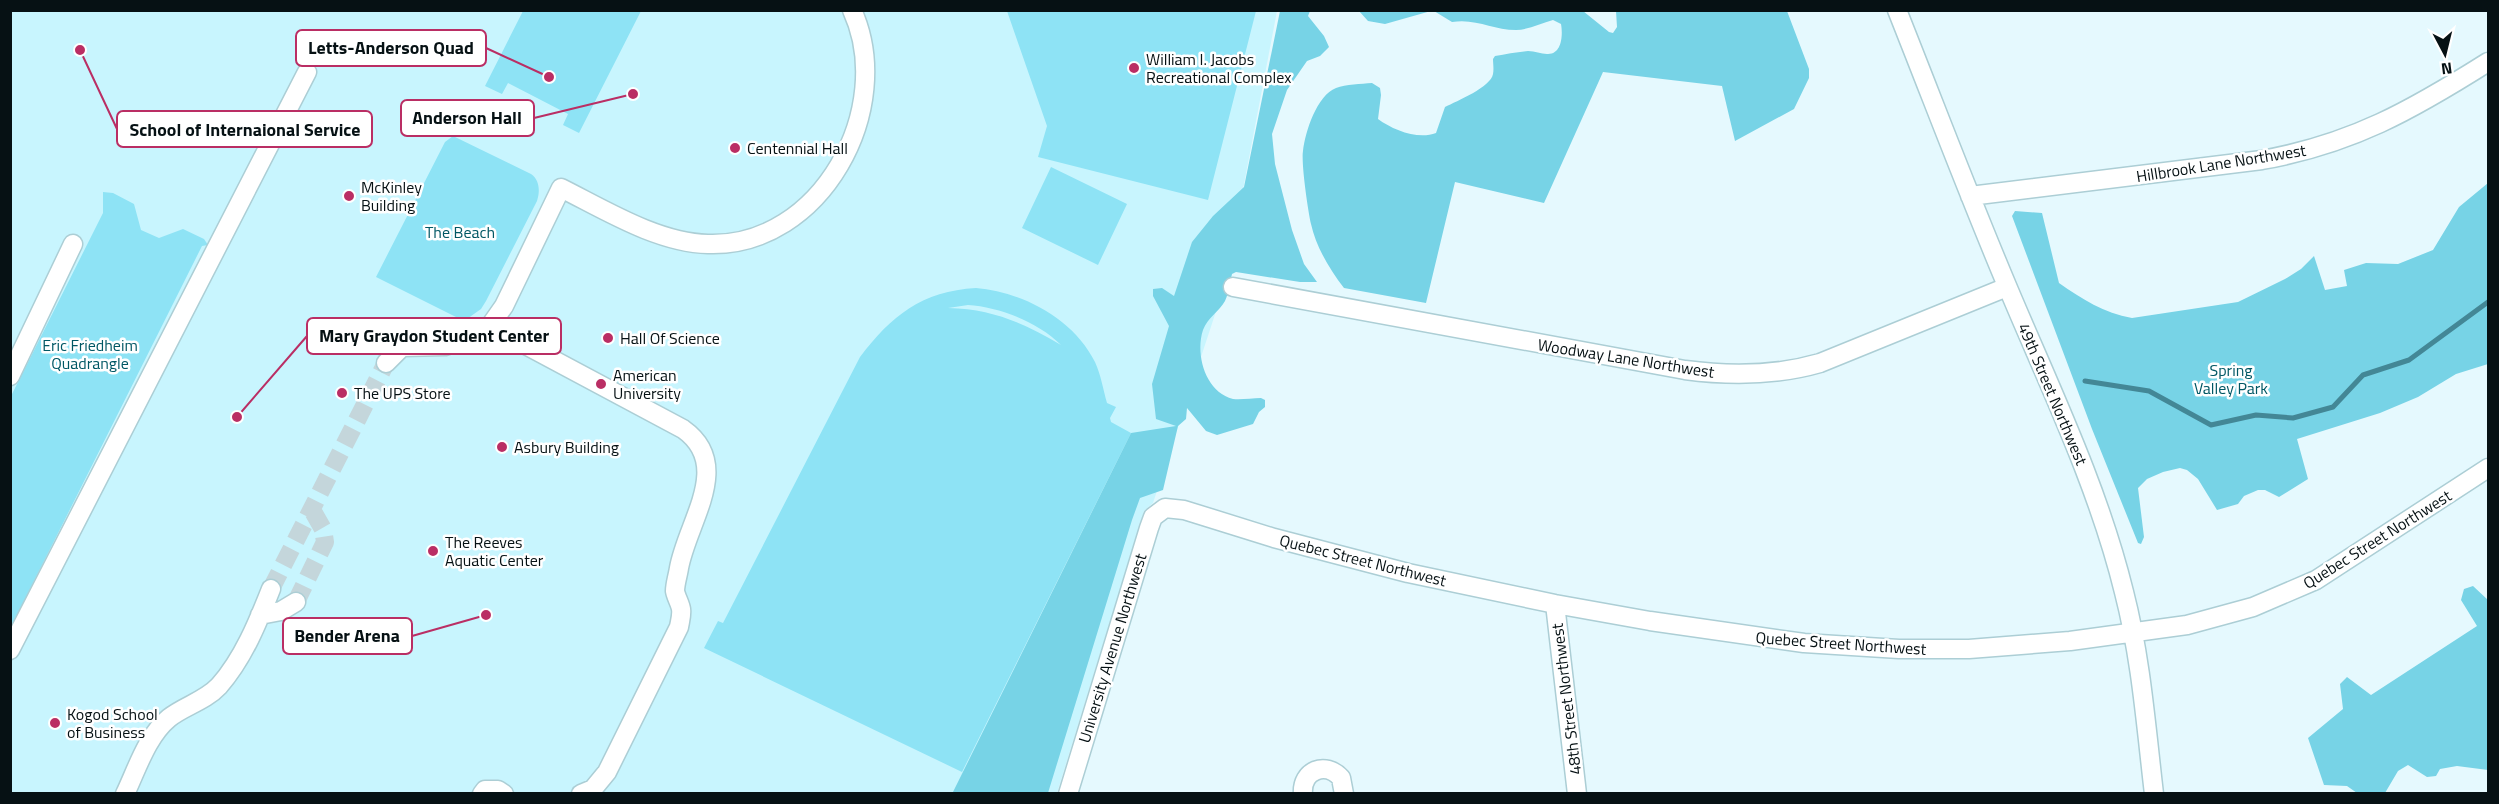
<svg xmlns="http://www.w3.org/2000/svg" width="2499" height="804" font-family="'Titillium Web',sans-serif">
<rect width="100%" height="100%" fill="#e5f9fe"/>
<path fill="#c8f5fe" d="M 10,11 L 1277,11 L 1225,284 L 1153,503 L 1144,511 L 1057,793 L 11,793 Z"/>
<path fill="#8ee3f5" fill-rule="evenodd" d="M 523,11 L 641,11 L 579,133 L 563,125 L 568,114 L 508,83 L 502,94 L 485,86 Z
M 1007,11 L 1256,11 L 1208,200 L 1038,157 L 1047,126 Z
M 453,136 L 531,174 C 540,180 540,192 537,201 L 486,301 L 481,309 L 464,321 L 376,277 L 445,142 Z
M 1051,167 L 1127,204 L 1098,265 L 1022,228 Z
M 103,192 L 113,193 L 134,204 L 141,230 L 159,238 L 183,229 L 204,239 L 208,245 L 202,246 L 11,627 L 11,396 L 103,213 Z
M 976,288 C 1022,292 1073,318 1095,362 C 1101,375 1103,389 1107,403 L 1116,407 L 1110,418 L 1111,422 L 1131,433 L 962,772 L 704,648 L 718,621 L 723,623 L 860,357 C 891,316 922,291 976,288 ZM 968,305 C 999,307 1038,322 1061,345 C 1023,323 993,309 948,308 Z"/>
<path fill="#77d3e6" d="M 1280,11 L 1310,11 L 1308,16 L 1324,36 L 1329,47 L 1320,56 L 1307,61 L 1287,90 L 1272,134 L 1275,164 L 1292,230 L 1304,264 L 1317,282 L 1300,282 L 1236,272 L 1232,274 C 1230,282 1229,293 1225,301 C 1219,312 1208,317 1203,330 C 1195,354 1205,392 1233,399 C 1241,400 1252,398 1261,398 L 1265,400 L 1265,407 L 1259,412 L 1253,424 L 1217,435 L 1206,431 L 1187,408 L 1186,419 L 1178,426 L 1163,490 L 1140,498 L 1132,520 L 1048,793 L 952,794 L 1131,433 L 1176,426 L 1156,419 L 1152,384 L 1169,326 L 1153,296 L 1153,289 L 1162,288 L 1174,296 L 1192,242 L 1213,216 L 1244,187 Z
M 1359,11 L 1431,11 L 1385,24 L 1368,21 Z
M 1434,11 L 1583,11 L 1609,32 L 1613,33 L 1617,27 L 1616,11 L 1787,11 L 1809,69 L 1809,78 L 1794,109 L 1735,141 L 1722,86 L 1603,72 L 1544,203 L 1455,182 L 1426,303 L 1344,288 C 1330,270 1316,247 1311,224 C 1308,211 1301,163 1303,151 C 1305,132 1317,95 1336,88 C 1346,84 1361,84 1372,83 L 1380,88 L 1381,95 L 1378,119 C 1393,130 1418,140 1436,133 L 1445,107 C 1457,101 1491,87 1493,74 C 1494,69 1493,63 1493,59 L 1495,56 C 1506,54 1517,52 1528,51 C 1535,51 1541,54 1547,54 C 1562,55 1563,35 1561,24 L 1553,20 C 1541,23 1528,30 1516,30 C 1493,30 1476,18 1452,22 Z
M 2488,183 L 2488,364 L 2456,374 L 2418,397 L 2380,413 L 2297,439 L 2308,479 L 2279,497 L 2265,490 L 2258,490 L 2244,496 L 2238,504 L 2217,510 L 2198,479 L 2187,470 L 2180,468 L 2163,472 L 2147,479 L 2138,488 L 2144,537 L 2141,544 L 2138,543 L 2092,429 L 2012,216 L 2015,211 L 2042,213 L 2059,283 C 2082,299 2104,313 2132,318 L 2238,302 L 2285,279 L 2301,269 L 2314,256 L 2325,290 L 2347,286 L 2344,270 L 2366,263 L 2398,264 L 2433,250 L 2459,207 Z
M 2473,586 L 2488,600 L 2488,770 L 2457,766 L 2440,769 L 2436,776 L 2427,777 L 2408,765 L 2398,771 L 2385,793 L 2357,793 L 2347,786 L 2324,785 L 2308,738 L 2343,709 L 2340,684 L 2347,677 L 2371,695 L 2477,626 L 2461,600 L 2464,589 Z"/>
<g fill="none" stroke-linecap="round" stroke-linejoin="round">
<path stroke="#438796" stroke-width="5" d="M 2085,381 L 2149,391 L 2211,425 L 2256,415 L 2293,418 L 2333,407 L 2363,375 L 2409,360 L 2488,302"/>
<path stroke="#c4d6db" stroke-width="18" stroke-dasharray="18 9" stroke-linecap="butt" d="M 271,589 L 386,363
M 296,602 L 325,542 L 323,529 L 311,508"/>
<g stroke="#acced5" stroke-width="21">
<path id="minor" d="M 1897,10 C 1934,103 1969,196 2008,288 C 2050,388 2098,486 2124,592 C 2141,658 2146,726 2154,794
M 1970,196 L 2262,160 C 2352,144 2412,110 2488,62
M 1233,287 L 1685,370 C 1730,376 1775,376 1820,363 L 2007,287
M 490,326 L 683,429 C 734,465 687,522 679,568 C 678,575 675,584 675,591 C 676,597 680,603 681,609 C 682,615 680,621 679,627 L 607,772 L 593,789 L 581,794
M 386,363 L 402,347 L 445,346 L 472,337 L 490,326 L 504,306 L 561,188 C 605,210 658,243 708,244 C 821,248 897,108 852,10
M 10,376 L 73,244
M 1555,604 L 1577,794
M 260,615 L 281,611 L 296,602
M 10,650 L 307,72
M 125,794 C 137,769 147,736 169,718 C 184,706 205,701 219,686 C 243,659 258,622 271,589
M 482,794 L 485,790 L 498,790 L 504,794
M 1068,794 L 1149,528 L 1153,517 L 1165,508 L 1184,510 L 1274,538 L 1408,573 L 1555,604 L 1650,621 L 1804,643 L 1899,649 L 1969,649 L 2070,641 L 2187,625 L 2253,607 L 2316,580 L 2488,468
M 1303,794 C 1301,770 1326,761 1341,778 L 1344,794"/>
</g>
<use href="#minor" stroke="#fff" stroke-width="18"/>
</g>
<g fill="#ba2e64" stroke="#fff" stroke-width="2">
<circle cx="1134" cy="68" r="6"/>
<circle cx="735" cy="148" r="6"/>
<circle cx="349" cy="196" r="6"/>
<circle cx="608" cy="338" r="6"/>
<circle cx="601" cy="384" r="6"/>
<circle cx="342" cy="393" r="6"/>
<circle cx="502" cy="447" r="6"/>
<circle cx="433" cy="551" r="6"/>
<circle cx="55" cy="723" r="6"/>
</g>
<g text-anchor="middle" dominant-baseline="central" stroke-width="5" stroke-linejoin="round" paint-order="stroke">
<g font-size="16" fill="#061114" stroke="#fff" text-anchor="start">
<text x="1146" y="59">William I. Jacobs<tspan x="1146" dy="18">Recreational Complex</tspan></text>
<text x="747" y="148">Centennial Hall</text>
<text x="361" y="187">McKinley<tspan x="361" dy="18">Building</tspan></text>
<text x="620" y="338">Hall Of Science</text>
<text x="613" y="375">American<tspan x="613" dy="18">University</tspan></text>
<text x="354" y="393">The UPS Store</text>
<text x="514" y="447">Asbury Building</text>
<text x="445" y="542">The Reeves<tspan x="445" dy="18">Aquatic Center</tspan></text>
<text x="67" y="714">Kogod School<tspan x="67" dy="18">of Business</tspan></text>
</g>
<g font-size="16" fill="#061114" stroke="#fff">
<text transform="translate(2221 163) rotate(-9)">Hillbrook Lane Northwest</text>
<text transform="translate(1626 358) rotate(9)">Woodway Lane Northwest</text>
<text transform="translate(2053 394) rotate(67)">49th Street Northwest</text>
<text transform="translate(2377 539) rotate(-32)">Quebec Street Northwest</text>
<text transform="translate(1363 560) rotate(14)">Quebec Street Northwest</text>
<text transform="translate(1841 643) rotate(4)">Quebec Street Northwest</text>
<text transform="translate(1112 648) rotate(-73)">University Avenue Northwest</text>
<text transform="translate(1566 699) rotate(-97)">48th Street Northwest</text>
</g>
<g font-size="16" fill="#005764" stroke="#fff">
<text x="460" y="232">The Beach</text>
<text x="90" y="345">Eric Friedheim<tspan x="90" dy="18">Quadrangle</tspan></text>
<text x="2231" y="370">Spring<tspan x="2231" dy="18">Valley Park</tspan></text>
</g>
</g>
<path fill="none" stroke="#ba2e64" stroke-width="2" d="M549 77L486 48M633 94L534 118M80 50L117 129M237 417L307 336M486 615L412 636"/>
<g fill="#ba2e64" stroke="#fff" stroke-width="2">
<circle cx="549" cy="77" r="6"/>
<circle cx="633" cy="94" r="6"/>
<circle cx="80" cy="50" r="6"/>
<circle cx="237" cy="417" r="6"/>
<circle cx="486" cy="615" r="6"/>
</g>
<g fill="#fff" stroke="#ba2e64" stroke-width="2">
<rect x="296" y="30" width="190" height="36" rx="6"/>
<rect x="401" y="100" width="133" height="36" rx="6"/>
<rect x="117" y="111" width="255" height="36" rx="6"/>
<rect x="307" y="318" width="254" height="36" rx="6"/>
<rect x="283" y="618" width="129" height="36" rx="6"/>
</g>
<g font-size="18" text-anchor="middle" font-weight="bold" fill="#061114">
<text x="391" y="54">Letts-Anderson Quad</text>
<text x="467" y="124">Anderson Hall</text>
<text x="245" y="136">School of Internaional Service</text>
<text x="434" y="342">Mary Graydon Student Center</text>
<text x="347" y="642">Bender Arena</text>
</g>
<rect width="2499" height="804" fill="none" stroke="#061114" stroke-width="24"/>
<g transform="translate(2445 54) rotate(173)" stroke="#ffffff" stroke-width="4.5" paint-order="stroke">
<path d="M0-4.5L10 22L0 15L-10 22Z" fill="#061114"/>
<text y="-9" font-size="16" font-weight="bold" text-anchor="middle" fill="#061114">N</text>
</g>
</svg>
